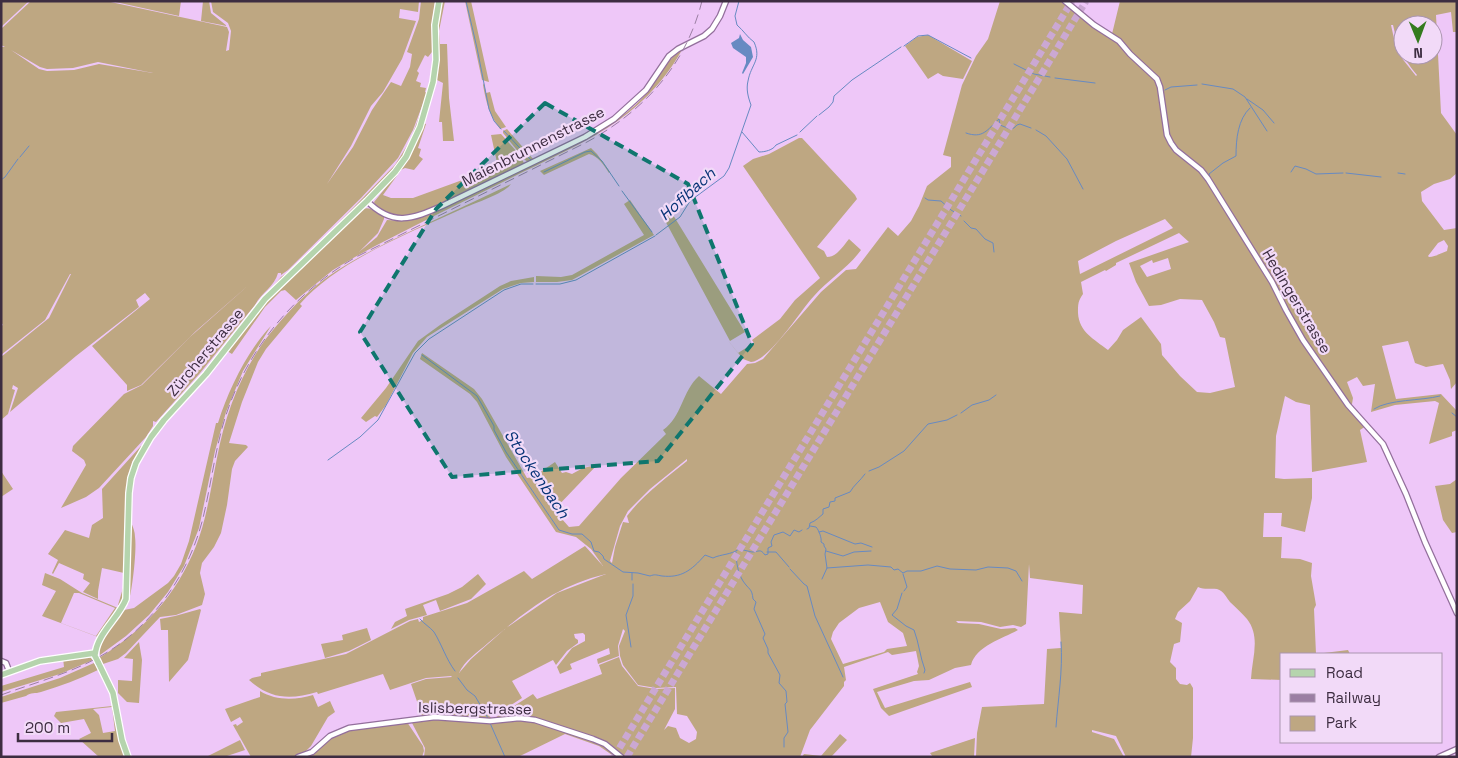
<svg xmlns="http://www.w3.org/2000/svg" width="1458" height="758" font-family="'Space Grotesk',sans-serif">
<rect width="100%" height="100%" fill="#eec7f8"/>
<path fill="#bea782" fill-rule="evenodd" d="M 1,1 L 29,1 L 1,27 Z
M 31,1 L 106,1 L 227,27 L 229,32 L 226,51 L 229,50 L 231,31 L 228,23 L 213,12 L 211,1 L 419,1 L 418,12 L 400,9 L 399,18 L 416,21 L 402,59 L 383,92 L 371,106 L 351,146 L 327,184 L 353,147 L 372,110 L 391,82 L 401,86 L 410,67 L 412,54 L 407,52 L 419,19 L 421,1 L 435,2 L 432,22 L 432,52 L 428,57 L 425,55 L 417,71 L 419,73 L 416,81 L 421,83 L 420,87 L 426,88 L 425,92 L 427,93 L 413,130 L 398,158 L 361,198 L 288,270 L 281,275 L 281,273 L 278,273 C 275,286 261,293 255,305 L 200,373 L 156,422 L 153,421 L 153,426 L 146,437 L 99,488 L 86,497 L 61,508 L 86,465 L 84,460 L 72,451 L 73,446 L 124,394 L 142,385 L 190,337 L 251,283 L 196,331 L 141,385 L 127,391 L 127,385 L 92,346 L 150,299 L 145,293 L 136,300 L 139,307 L 76,356 L 10,412 L 18,388 L 13,385 L 12,389 L 15,390 L 8,414 L 1,420 L 1,357 L 49,318 L 71,274 L 70,274 L 45,320 L 1,355 L 1,326 L 3,325 L 1,322 L 1,47 L 5,47 L 1,45 L 1,29 ZM 11,50 L 40,67 L 47,69 L 73,68 L 98,62 L 153,73 L 99,64 L 74,70 L 47,71 L 39,69 Z
M 111,1 L 181,1 L 179,16 Z
M 203,1 L 209,1 L 211,13 L 227,26 L 201,21 Z
M 441,1 L 445,1 L 439,31 L 440,44 L 447,44 L 449,98 L 454,141 L 443,141 L 442,122 L 439,122 L 443,83 L 437,80 L 433,87 L 437,26 Z
M 465,1 L 471,1 L 489,82 L 482,80 Z
M 1000,1 L 1065,1 L 1094,25 L 1112,34 L 1120,1 L 1457,1 L 1457,32 L 1453,32 L 1451,12 L 1436,15 L 1441,113 L 1457,135 L 1457,173 L 1450,179 L 1434,184 L 1421,192 L 1422,201 L 1444,230 L 1457,228 L 1457,382 L 1451,389 L 1450,380 L 1443,364 L 1426,367 L 1415,363 L 1408,341 L 1382,346 L 1396,399 L 1441,394 L 1457,411 L 1457,430 L 1452,432 L 1452,436 L 1429,444 L 1439,403 L 1435,401 L 1395,405 L 1371,412 L 1375,384 L 1363,386 L 1357,377 L 1347,382 L 1353,398 L 1352,404 L 1349,405 L 1366,426 L 1360,430 L 1367,462 L 1312,472 L 1310,405 L 1296,402 L 1285,396 L 1276,436 L 1275,478 L 1284,479 L 1312,478 L 1312,498 L 1305,532 L 1281,526 L 1282,513 L 1264,513 L 1263,537 L 1282,537 L 1281,558 L 1300,559 L 1312,563 L 1311,576 L 1316,605 L 1314,609 L 1316,654 L 1348,650 L 1350,654 L 1282,654 L 1282,680 L 1251,679 C 1252,658 1261,637 1247,619 C 1242,613 1236,608 1230,602 C 1226,597 1224,591 1217,589 C 1210,588 1205,590 1198,587 L 1190,601 L 1178,612 L 1175,619 L 1182,623 L 1180,642 L 1174,644 L 1170,662 L 1176,668 L 1176,679 L 1180,684 L 1187,685 L 1190,683 L 1193,688 L 1193,738 L 1191,757 L 1126,757 L 1116,736 L 1092,730 L 1092,732 L 1114,739 L 1124,757 L 976,757 L 977,733 L 982,707 L 1044,704 L 1047,649 L 1061,648 L 1059,612 L 1082,614 L 1083,585 L 1030,578 L 1029,564 L 1026,624 L 1021,627 L 1013,625 L 1000,627 L 981,622 L 956,621 L 958,623 L 979,624 L 1001,629 L 1015,628 L 1018,630 C 1002,639 976,646 971,665 L 955,668 L 929,680 L 914,681 L 877,692 L 885,708 L 970,682 L 972,687 L 889,716 L 881,708 L 873,689 L 918,674 L 917,672 L 919,666 L 916,651 L 892,655 L 888,652 L 844,667 L 846,680 L 844,682 L 844,686 L 810,730 L 800,757 L 623,757 L 593,737 L 545,721 L 518,719 C 553,725 591,735 620,757 L 615,757 L 599,746 L 565,734 L 518,757 L 424,757 L 425,748 L 411,721 L 428,718 L 484,723 L 435,715 L 422,716 L 411,684 L 426,679 L 452,677 L 451,676 L 426,678 L 390,690 L 383,674 L 318,694 L 317,692 C 290,700 270,699 249,680 L 252,678 L 261,676 L 261,673 L 346,654 L 410,621 L 418,619 L 419,622 L 423,620 L 423,617 L 467,603 L 524,571 L 532,579 L 585,546 L 603,566 L 591,549 L 576,537 L 556,532 L 506,457 L 477,402 L 470,394 L 420,359 L 422,353 L 474,389 L 482,399 L 527,478 L 533,477 L 555,462 L 562,473 L 566,472 L 572,474 L 583,468 L 597,465 L 554,510 L 569,527 L 579,526 L 621,478 L 666,434 L 663,430 C 682,417 682,391 699,376 L 721,394 L 747,364 L 755,363 L 763,359 L 821,292 L 846,270 L 856,269 L 888,227 L 898,236 L 911,221 L 919,206 L 927,186 L 951,167 L 951,157 L 943,155 L 962,85 L 976,56 L 988,39 ZM 1391,25 L 1393,25 C 1399,50 1401,55 1417,75 L 1416,76 L 1397,52 ZM 1403,25 L 1433,25 L 1433,55 L 1403,55 ZM 1165,219 L 1173,228 L 1080,274 L 1078,261 L 1116,241 ZM 1179,233 L 1189,242 L 1129,263 L 1136,282 L 1149,306 L 1161,305 L 1180,299 L 1202,300 L 1214,322 L 1220,337 L 1225,338 L 1235,387 L 1210,393 L 1197,392 L 1180,376 L 1162,355 L 1161,344 L 1141,317 L 1123,330 L 1117,340 L 1108,350 C 1094,339 1079,332 1078,313 C 1078,304 1078,301 1083,294 L 1081,282 L 1105,270 L 1106,271 L 1116,265 L 1116,263 ZM 1444,240 L 1448,246 L 1447,251 C 1441,253 1435,257 1429,257 L 1428,256 L 1438,243 ZM 1168,258 L 1171,269 L 1147,277 L 1140,266 L 1152,260 L 1153,263 ZM 687,459 L 687,461 C 666,478 644,494 627,516 L 629,523 L 623,522 L 615,547 L 612,563 L 610,561 L 620,526 L 628,511 L 650,489 ZM 606,574 L 557,593 L 506,628 L 471,659 L 459,673 C 464,661 478,652 488,643 C 526,611 556,586 606,574 ZM 880,602 L 888,622 L 903,633 L 907,646 L 887,649 L 884,652 L 843,664 L 831,639 L 833,632 L 839,623 L 859,608 ZM 623,629 L 625,631 L 619,646 L 620,656 L 623,665 L 638,685 L 656,688 L 676,687 L 677,714 L 687,716 L 697,732 L 696,739 L 689,743 L 680,738 L 676,728 L 668,726 L 664,730 L 675,709 L 675,688 L 656,689 L 638,686 L 622,666 L 619,657 L 599,665 L 602,674 L 537,699 L 533,694 L 493,719 L 489,716 L 505,709 L 522,698 L 512,681 L 553,660 L 556,665 L 567,651 L 578,643 L 578,640 L 575,638 L 574,634 L 583,633 L 585,635 L 585,641 L 572,648 L 557,667 L 560,674 L 572,669 L 570,664 L 609,648 L 610,654 L 597,659 L 598,664 L 619,656 L 618,646 Z
M 928,35 L 972,61 L 963,79 L 943,76 L 938,73 L 928,79 L 905,46 L 917,37 Z
M 682,50 C 641,122 581,143 511,178 C 459,204 406,229 355,257 L 333,270 L 296,300 L 285,290 L 281,291 L 265,307 L 232,354 L 227,351 L 268,298 L 363,209 C 371,206 377,213 384,217 L 384,219 L 378,233 L 359,252 L 377,237 L 387,220 L 405,221 L 434,212 L 590,137 C 611,124 632,111 648,92 C 660,77 665,60 682,50 Z
M 484,83 L 486,93 L 490,92 L 495,111 L 506,127 L 500,129 C 489,115 486,102 483,85 Z
M 425,101 L 418,126 L 405,154 L 391,173 L 313,251 L 271,289 L 281,277 L 287,273 L 315,247 L 395,165 L 410,141 Z
M 423,123 L 426,124 L 418,148 L 421,149 L 419,156 L 423,159 L 414,170 L 405,168 L 401,170 L 383,195 L 391,198 L 413,198 L 498,167 L 491,135 L 501,134 L 518,153 L 524,163 C 514,173 495,179 482,185 C 458,196 407,229 382,211 C 378,208 376,207 374,202 L 396,175 Z
M 507,129 L 534,160 L 528,162 L 525,160 L 503,133 L 503,131 Z
M 799,138 L 802,138 L 855,195 L 857,199 L 817,247 L 824,251 L 827,257 C 837,257 843,246 849,239 L 861,250 C 848,268 829,279 814,296 C 800,311 770,360 751,362 L 743,359 L 726,338 L 738,353 L 754,343 L 752,340 L 780,319 L 795,300 L 820,278 L 743,166 L 753,159 L 769,154 Z
M 591,148 L 597,154 L 610,172 L 609,173 C 604,165 598,156 589,154 L 546,174 L 544,175 L 540,171 Z
M 511,184 C 505,193 476,203 464,208 C 412,232 338,260 300,304 L 302,306 L 266,349 L 258,362 L 242,402 L 229,443 L 246,445 L 248,447 L 235,461 L 232,469 L 227,505 L 221,533 L 214,547 L 202,563 L 200,573 L 205,594 L 202,605 L 176,615 L 160,617 L 126,653 L 118,659 L 103,664 L 99,658 C 144,630 176,596 196,546 C 207,518 211,487 217,458 C 225,415 240,375 265,340 C 279,322 294,305 311,290 C 334,270 361,256 388,242 C 429,222 470,204 511,184 Z
M 630,200 L 654,235 L 572,280 L 557,282 L 536,282 L 536,276 L 561,277 L 572,275 L 644,235 L 624,204 Z
M 670,210 L 745,332 L 730,341 L 662,215 Z
M 534,277 L 534,282 L 521,283 L 503,289 L 427,337 L 413,353 L 386,405 L 377,417 L 375,416 L 366,422 L 361,418 L 386,388 L 418,341 L 440,325 L 500,286 L 511,281 Z
M 271,326 L 243,371 L 226,412 L 215,451 L 199,528 L 184,566 L 168,592 L 149,615 L 126,636 L 100,655 C 97,643 117,620 124,610 L 134,608 L 168,583 L 174,576 L 181,564 L 189,541 L 216,423 L 218,423 C 228,391 247,351 271,326 Z
M 141,446 L 142,446 L 133,467 L 123,599 L 120,605 L 118,605 L 123,588 L 124,573 L 102,568 L 98,591 L 98,599 L 83,592 L 90,583 L 83,579 L 84,574 L 59,563 L 53,574 L 52,573 L 58,560 L 48,554 L 65,530 L 89,538 L 92,525 L 103,518 L 102,489 Z
M 1,471 L 13,489 L 1,497 Z
M 1457,479 L 1457,532 L 1452,533 L 1443,520 L 1435,486 L 1450,484 Z
M 131,522 C 133,527 135,532 135,537 C 137,550 132,593 128,604 Z
M 45,573 L 60,579 L 82,593 L 118,608 L 98,637 L 42,616 L 56,591 L 42,585 ZM 74,593 L 79,593 L 115,608 L 96,636 L 61,623 Z
M 478,574 L 486,584 L 471,599 L 440,611 L 436,600 L 423,605 L 427,615 L 409,620 L 391,629 L 395,622 L 407,616 L 405,609 L 448,594 L 462,587 Z
M 200,609 L 201,610 L 188,660 L 169,682 L 168,630 L 161,630 L 160,619 L 175,616 Z
M 367,628 L 371,640 L 349,651 L 325,658 L 321,644 L 343,640 L 342,635 Z
M 139,642 L 142,660 L 139,703 L 127,702 L 118,693 L 118,680 L 132,681 L 133,659 L 124,658 Z
M 89,656 L 93,660 L 60,674 L 1,692 L 1,686 L 64,667 L 63,658 Z
M 94,663 L 98,670 C 79,679 61,686 41,692 C 35,694 31,692 26,696 L 1,703 L 1,697 L 60,678 Z
M 260,691 C 276,701 296,700 313,695 L 318,707 L 330,701 L 335,712 L 328,717 L 311,746 L 303,754 L 294,757 L 251,757 L 233,725 L 236,724 L 237,726 L 243,722 L 240,717 L 231,722 L 225,709 L 260,697 Z
M 112,706 L 125,757 L 99,757 L 79,739 L 91,733 L 84,719 L 61,723 L 54,716 L 56,712 ZM 112,707 L 115,731 L 103,733 L 99,715 L 93,709 Z
M 407,722 L 423,746 L 424,751 L 422,757 L 304,757 L 333,737 L 353,729 Z
M 840,734 L 847,740 L 831,757 L 802,757 L 804,754 L 821,756 Z
M 975,738 L 974,757 L 933,757 L 930,753 Z
M 240,740 L 245,750 L 224,757 L 206,757 Z"/>
<path fill="#678ac2" d="M 740,34 L 743,40 L 751,47 L 753,57 L 743,74 L 742,73 L 746,63 L 746,57 L 733,48 L 731,43 L 739,38 Z"/>
<g fill="none" stroke-linecap="round" stroke-linejoin="round">
<path stroke="#678ac2" stroke-width="1" d="M 466,1 L 477,48 L 489,109 L 494,121 L 501,129
M 904,46 L 918,36 L 928,35 L 971,58
M 1014,64 L 1034,74 L 1050,77
M 1055,78 L 1095,83
M 1202,84 L 1233,89 L 1245,97 L 1267,131
M 1165,90 L 1171,87 L 1197,85
M 1247,99 L 1263,110 L 1274,123
M 819,115 L 829,107 L 833,102 L 834,96 L 852,80 L 901,47
M 1036,130 L 1046,136 L 1067,159 L 1083,189
M 504,131 L 531,160
M 742,132 L 759,152 C 765,152 773,150 776,145 L 797,135
M 800,132 L 817,116
M 966,133 C 983,139 987,130 999,119 L 1000,125 L 1010,129 L 1014,128 L 1017,125 L 1020,124 L 1031,128
M 20,157 L 29,146
M 544,172 L 585,152 L 591,151 L 602,161 L 619,186
M 1291,172 L 1295,166 L 1306,169 L 1316,174 L 1343,173
M 1346,173 L 1381,177
M 1398,173 L 1405,174
M 1210,178 L 1209,174 L 1223,163 L 1236,156 C 1236,139 1238,119 1250,108
M 1,180 L 5,177 L 18,159
M 622,191 L 652,232
M 925,198 L 928,200 L 941,201 L 951,210 L 961,216
M 964,221 L 971,228 L 976,229 L 985,239 L 993,243 L 994,252
M 656,235 L 680,217 L 690,201 L 724,176 L 729,168 L 751,105 C 748,97 746,89 748,81 C 751,64 762,60 754,42 C 747,37 744,31 737,25 L 735,16 L 739,1
M 536,284 L 560,284 L 576,280 L 655,236
M 422,355 L 477,396 L 494,426 L 494,430 L 506,452 L 559,530 L 572,534 L 582,534 L 591,542 L 594,551 L 599,552 L 603,556 L 604,559 L 623,572 L 638,573 L 650,576 C 655,574 656,575 662,576 C 681,578 691,571 705,555 L 713,558 C 721,554 731,555 739,549 L 752,552 C 759,552 760,548 765,555 L 768,554 L 768,548 L 772,546 L 771,542 L 774,535 L 783,532 L 790,536 L 794,530 L 799,532 L 802,530
M 1374,409 C 1389,399 1421,401 1440,396
M 961,413 L 972,405 L 989,400 L 996,395
M 1452,413 L 1457,417
M 328,460 L 360,437 L 378,420 L 415,353 L 429,339 L 504,290 L 521,284 L 533,284
M 869,471 L 879,467 L 904,451 L 928,424 L 947,420 L 957,415
M 810,526 L 816,527 C 819,530 822,539 821,542 L 824,544 L 824,546 L 826,549 L 825,554 L 827,568 L 822,579
M 807,529 L 809,528 L 810,523 C 816,521 819,517 823,514 L 823,509 L 829,507 L 830,502 L 835,501 L 835,498 L 850,492 C 854,485 860,481 865,474
M 819,532 L 823,531 L 855,544 L 861,543 L 872,547
M 826,551 L 843,556 L 854,552 L 871,551
M 736,552 C 736,562 738,573 743,581 C 749,590 752,588 753,599 L 756,602 L 754,609 L 765,634 L 763,638 L 768,649 L 768,653 L 780,675 L 779,683 L 786,691 L 787,702 L 785,704 L 788,732 L 784,738 L 784,747
M 767,552 L 776,552 L 789,567
M 827,568 L 868,565 L 891,567 L 894,570 L 898,569 L 903,573 L 907,571 L 921,571 L 937,566 L 950,569 L 976,570 L 988,567 L 1008,568 L 1016,571 L 1022,581
M 790,569 L 804,584 L 807,586 L 815,616 L 843,677
M 632,573 L 632,580
M 903,574 L 907,587 L 904,591
M 902,593 L 897,609 L 892,615 L 906,626 L 914,630 C 919,643 920,657 925,670 L 924,673
M 420,619 C 424,624 430,627 434,632 C 442,645 446,659 455,671
M 631,647 L 626,615 L 633,596 L 633,584
M 458,678 L 467,690 L 475,696 L 488,718
M 490,723 L 505,757
M 1056,727 C 1058,699 1063,671 1061,642"/>
<path stroke="#cba8d3" stroke-width="7" stroke-dasharray="7 3.5" stroke-linecap="butt" d="M 614,757 L 1072,1
M 627,757 L 1086,1"/>
<g stroke="#936f9c" stroke-width="7">
<path id="minor" d="M 1065,1 L 1094,25 L 1119,41 L 1130,54 L 1157,79 L 1160,87 L 1167,135 L 1171,143 L 1176,150 L 1201,170 L 1208,179 L 1272,282 L 1286,310 L 1303,340 L 1348,405 L 1383,444 L 1406,494 L 1425,542 L 1457,613
M 367,201 C 393,227 412,219 442,206 L 585,137 L 614,119 L 646,90 L 669,56 L 678,49 L 704,36 L 712,29 L 720,16 L 726,1
M 1,661 L 6,663 L 9,671
M 298,757 L 312,752 L 330,736 L 349,728 L 435,717 L 490,721 L 519,718 L 535,720 L 593,739 L 605,744 L 621,757
M 1439,757 L 1457,749"/>
</g>
<g stroke="#fff" stroke-width="8">
<path id="major" d="M 95,656 C 96,634 119,618 126,599 L 129,493 L 131,478 L 136,463 L 151,437 L 164,420 L 206,374 L 265,299 L 367,201 L 395,172 L 406,157 L 420,127 L 433,82 L 436,60 L 435,25 L 439,1
M 98,662 L 113,693 L 122,740 L 128,757
M 1,675 L 40,661 L 95,653"/>
</g>
<use href="#minor" stroke="#fff" stroke-width="4.5"/>
<use href="#major" stroke="#b5d4ad" stroke-width="5.5"/>
<path stroke="#9b7fa3" stroke-width="1" stroke-dasharray="10 5" stroke-linecap="butt" d="M 1,695 C 45,679 88,669 125,640 C 164,609 191,566 203,518 C 211,485 215,450 225,418 C 247,349 294,293 356,257 L 587,142 C 644,111 686,65 702,1"/>
<g stroke="#fff" stroke-width="8" stroke-linecap="butt">
<path id="major-bridge" d="M 95,656 L 98,662"/>
</g>
<use href="#major-bridge" stroke="#b5d4ad" stroke-width="5.5"/>
</g>
<path fill="#0f766e" fill-opacity="0.2" stroke="#0f766e" stroke-width="4" stroke-dasharray="10 6" stroke-linejoin="round" d="M 545,103 L 688,184 L 752,344 L 658,461 L 452,477 L 360,332 L 436,209 Z"/>
<g text-anchor="middle" dominant-baseline="central" stroke-width="4.5" stroke-linejoin="round" paint-order="stroke">
<g font-size="15" fill="#3d2d41" stroke="#f2daf8">
<text transform="translate(533 146) rotate(-27)">Maienbrunnenstrasse</text>
<text transform="translate(1297 301) rotate(59)">Hedingerstrasse</text>
<text transform="translate(205 352) rotate(-50)">Zürcherstrasse</text>
<text transform="translate(475 708) rotate(1)">Islisbergstrasse</text>
</g>
<g font-size="16" font-style="italic" fill="#083477" stroke="#f2daf8">
<text transform="translate(687 194) rotate(-42)">Hofibach</text>
<text transform="translate(537 474) rotate(56)">Stockenbach</text>
</g>
</g>
<rect width="1458" height="758" fill="none" stroke="#3d2d41" stroke-width="5"/>
<rect x="1280" y="653" width="162" height="90" fill="#f2daf8" stroke="#aa95af"/>
<rect x="1290" y="669" width="25" height="8" fill="#b5d4ad" stroke="#aa95af"/>
<text x="1326" y="678" font-size="15" fill="#3d2d41">Road</text>
<rect x="1290" y="694" width="25" height="8" fill="#9b7fa3" stroke="#aa95af"/>
<text x="1326" y="703" font-size="15" fill="#3d2d41">Railway</text>
<rect x="1290" y="716" width="25" height="15" fill="#bea782" stroke="#aa95af"/>
<text x="1326" y="728" font-size="15" fill="#3d2d41">Park</text>
<g transform="translate(1418 40) rotate(179)"><circle r="24" fill="#f2daf8" stroke="#aa95af"/>
<path d="M0-4L9 19L0 12L-9 19Z" fill="#357b1f"/>
<text y="-8" font-size="14" font-weight="bold" text-anchor="middle" fill="#3d2d41">N</text>
</g>
<path d="M18 733v8h94v-8" fill="none" stroke="#3d2d41" stroke-width="2.5"/>
<text x="25" y="733" font-size="15" fill="#3d2d41" stroke="#f2daf8" stroke-width="4" paint-order="stroke">200 m</text>
</svg>
